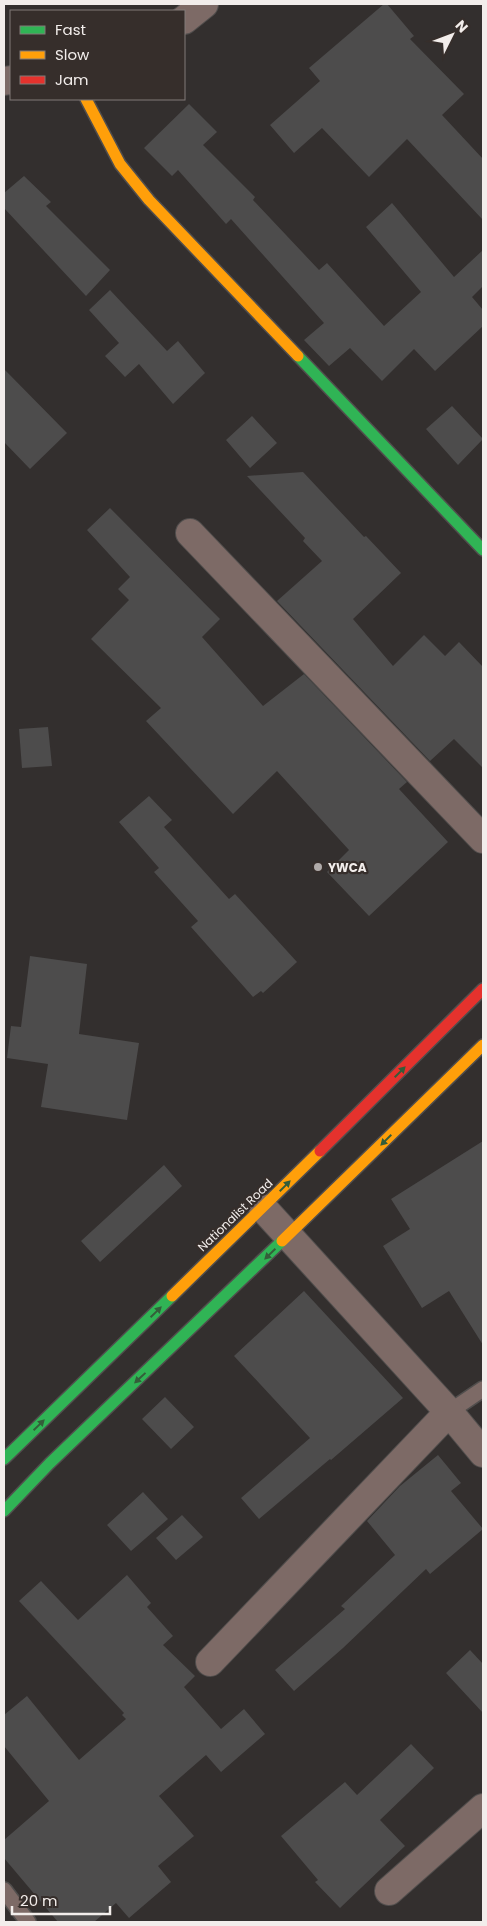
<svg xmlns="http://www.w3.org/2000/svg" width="487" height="1926" font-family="Poppins,sans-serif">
<rect width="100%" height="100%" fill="#332f2e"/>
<path fill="#4d4c4c" d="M 384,4 L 387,4 L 414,36 L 410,39 L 464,94 L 442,115 L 483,159 L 483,220 L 407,139 L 369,177 L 322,128 L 294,153 L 270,125 L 320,81 L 309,68 Z
M 189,104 L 217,132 L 203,145 L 255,197 L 253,200 L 319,270 L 327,263 L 384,326 L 421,292 L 366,227 L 392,203 L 454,277 L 483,250 L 483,286 L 472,297 L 483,310 L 483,326 L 435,371 L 414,349 L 382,381 L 350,348 L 329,366 L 304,340 L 324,323 L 231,219 L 226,224 L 178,170 L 172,176 L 144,148 Z
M 24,176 L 51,202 L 46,206 L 110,270 L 86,296 L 4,208 L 4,193 Z
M 110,290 L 167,351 L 178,341 L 205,373 L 173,404 L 139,364 L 125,377 L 105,356 L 119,343 L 89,310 Z
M 4,369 L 67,433 L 30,469 L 4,442 Z
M 452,406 L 483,439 L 458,465 L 426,429 Z
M 252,416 L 277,443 L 250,468 L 226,440 Z
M 303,472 L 364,537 L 366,536 L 401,573 L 353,619 L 393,666 L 424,635 L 445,656 L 459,642 L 483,667 L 483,768 L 454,739 L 430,761 L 277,601 L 322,561 L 303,541 L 305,538 L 247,476 Z
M 110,508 L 220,619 L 202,637 L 263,706 L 304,674 L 407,782 L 399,789 L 448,842 L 369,916 L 327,872 L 349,850 L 277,771 L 233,814 L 146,721 L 161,708 L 91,639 L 129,600 L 118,589 L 130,577 L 87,530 Z
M 48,727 L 52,766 L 22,768 L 19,729 Z
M 149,796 L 172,820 L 164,827 L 229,899 L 235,894 L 297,962 L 263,993 L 261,991 L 253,997 L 191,927 L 198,921 L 154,872 L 159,868 L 119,822 Z
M 30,956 L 87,964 L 79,1034 L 139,1043 L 127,1120 L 41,1107 L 48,1064 L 7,1058 L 11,1026 L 21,1027 Z
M 483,1141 L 483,1345 L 449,1291 L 422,1308 L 383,1246 L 410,1229 L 391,1199 Z
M 164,1165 L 182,1186 L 100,1262 L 81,1241 Z
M 304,1291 L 403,1398 L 331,1460 L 330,1459 L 259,1519 L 241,1498 L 310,1438 L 234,1356 Z
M 165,1397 L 194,1427 L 171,1449 L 142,1419 Z
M 438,1455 L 461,1483 L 451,1491 L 483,1529 L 430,1574 L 426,1569 L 343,1648 L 294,1691 L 275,1670 L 345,1609 L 341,1606 L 395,1555 L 367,1521 L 400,1486 Z
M 143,1492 L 168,1519 L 131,1551 L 107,1525 Z
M 182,1515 L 203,1537 L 176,1560 L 156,1538 Z
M 127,1575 L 151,1603 L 147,1607 L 173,1636 L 163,1645 L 195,1676 L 184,1687 L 221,1729 L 244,1709 L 265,1734 L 221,1772 L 206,1755 L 159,1796 L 194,1836 L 158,1866 L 171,1882 L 129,1918 L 116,1903 L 94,1922 L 58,1922 L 4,1858 L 4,1840 L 49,1801 L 4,1746 L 4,1715 L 27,1696 L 79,1760 L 126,1719 L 122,1715 L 124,1713 L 19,1601 L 41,1581 L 78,1620 Z
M 470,1650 L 483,1664 L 483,1713 L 446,1673 Z
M 411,1744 L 434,1768 L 380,1820 L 405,1846 L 340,1908 L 315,1882 L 318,1880 L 281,1836 L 345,1782 L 357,1795 Z"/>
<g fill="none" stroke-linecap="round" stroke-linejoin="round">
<g stroke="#514e4d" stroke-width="18">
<path id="lane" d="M 449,1412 L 483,1389
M 4,1890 L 28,1922"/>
</g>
<g stroke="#514e4d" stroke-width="30">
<path id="street" d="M 184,20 L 204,4
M 4,81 L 11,80
M 190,533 L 483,839
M 263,1208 L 449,1412 L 483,1453
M 210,1662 L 449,1412
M 389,1891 L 483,1808"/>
</g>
<g stroke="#514e4d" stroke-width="14">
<path id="fast" d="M 298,356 L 483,550
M 4,1459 L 172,1296
M 4,1511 L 50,1463 L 282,1241"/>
</g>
<g stroke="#514e4d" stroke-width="14">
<path id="slow" d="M 86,99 L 120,164 L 149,200 L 298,356
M 282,1241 L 483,1045
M 172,1296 L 320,1151"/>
</g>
<g stroke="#514e4d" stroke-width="14">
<path id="jam" d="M 320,1151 L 483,989"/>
</g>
<use href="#lane" stroke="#7d6a66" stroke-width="15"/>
<use href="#street" stroke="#7d6a66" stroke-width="28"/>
<use href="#fast" stroke="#30b455" stroke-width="11"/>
<use href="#slow" stroke="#ff9f0a" stroke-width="11"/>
<use href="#jam" stroke="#e5322d" stroke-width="11"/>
</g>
<defs><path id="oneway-solid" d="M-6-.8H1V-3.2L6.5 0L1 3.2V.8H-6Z" transform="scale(1.25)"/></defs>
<g fill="#345d3a">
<use href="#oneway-solid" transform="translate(400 1072) rotate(-45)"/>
<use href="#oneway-solid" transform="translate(386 1140) rotate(135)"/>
<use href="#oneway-solid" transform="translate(285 1186) rotate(-45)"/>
<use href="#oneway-solid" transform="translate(270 1254) rotate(136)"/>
<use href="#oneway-solid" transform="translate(156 1312) rotate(-44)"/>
<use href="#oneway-solid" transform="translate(140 1378) rotate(137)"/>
<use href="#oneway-solid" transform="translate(39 1425) rotate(-44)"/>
</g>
<circle fill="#afaaa9" stroke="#362e2b" stroke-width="2" cx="318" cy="867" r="5"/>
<g text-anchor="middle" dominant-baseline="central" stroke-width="4.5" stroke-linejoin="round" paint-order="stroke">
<g font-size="12" font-weight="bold" fill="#f2edeb" stroke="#362e2b" text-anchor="start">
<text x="328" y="867">YWCA</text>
</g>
<g font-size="12" fill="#f2edeb" stroke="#362e2b">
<text transform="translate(235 1215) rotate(-44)">Nationalist Road</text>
</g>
</g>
<rect width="487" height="1926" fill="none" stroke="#f2edeb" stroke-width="10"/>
<rect x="10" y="10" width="175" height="90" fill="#362e2b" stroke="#817a78"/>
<rect x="20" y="26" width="25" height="8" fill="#30b455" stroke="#817a78"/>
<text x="55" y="35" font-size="15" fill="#f2edeb">Fast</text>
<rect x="20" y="51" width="25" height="8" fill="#ff9f0a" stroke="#817a78"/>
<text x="55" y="60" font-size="15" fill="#f2edeb">Slow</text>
<rect x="20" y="76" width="25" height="8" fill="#e5322d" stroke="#817a78"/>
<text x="55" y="85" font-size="15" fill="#f2edeb">Jam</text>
<g transform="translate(452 35) rotate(48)" stroke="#362e2b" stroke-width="4" paint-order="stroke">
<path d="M0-4L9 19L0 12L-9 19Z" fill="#f2edeb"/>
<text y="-8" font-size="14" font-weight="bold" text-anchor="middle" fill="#f2edeb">N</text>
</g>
<path d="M12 1906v8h98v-8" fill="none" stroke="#f2edeb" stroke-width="2.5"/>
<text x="20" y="1906" font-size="15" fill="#f2edeb" stroke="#362e2b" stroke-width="4" paint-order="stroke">20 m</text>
</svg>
